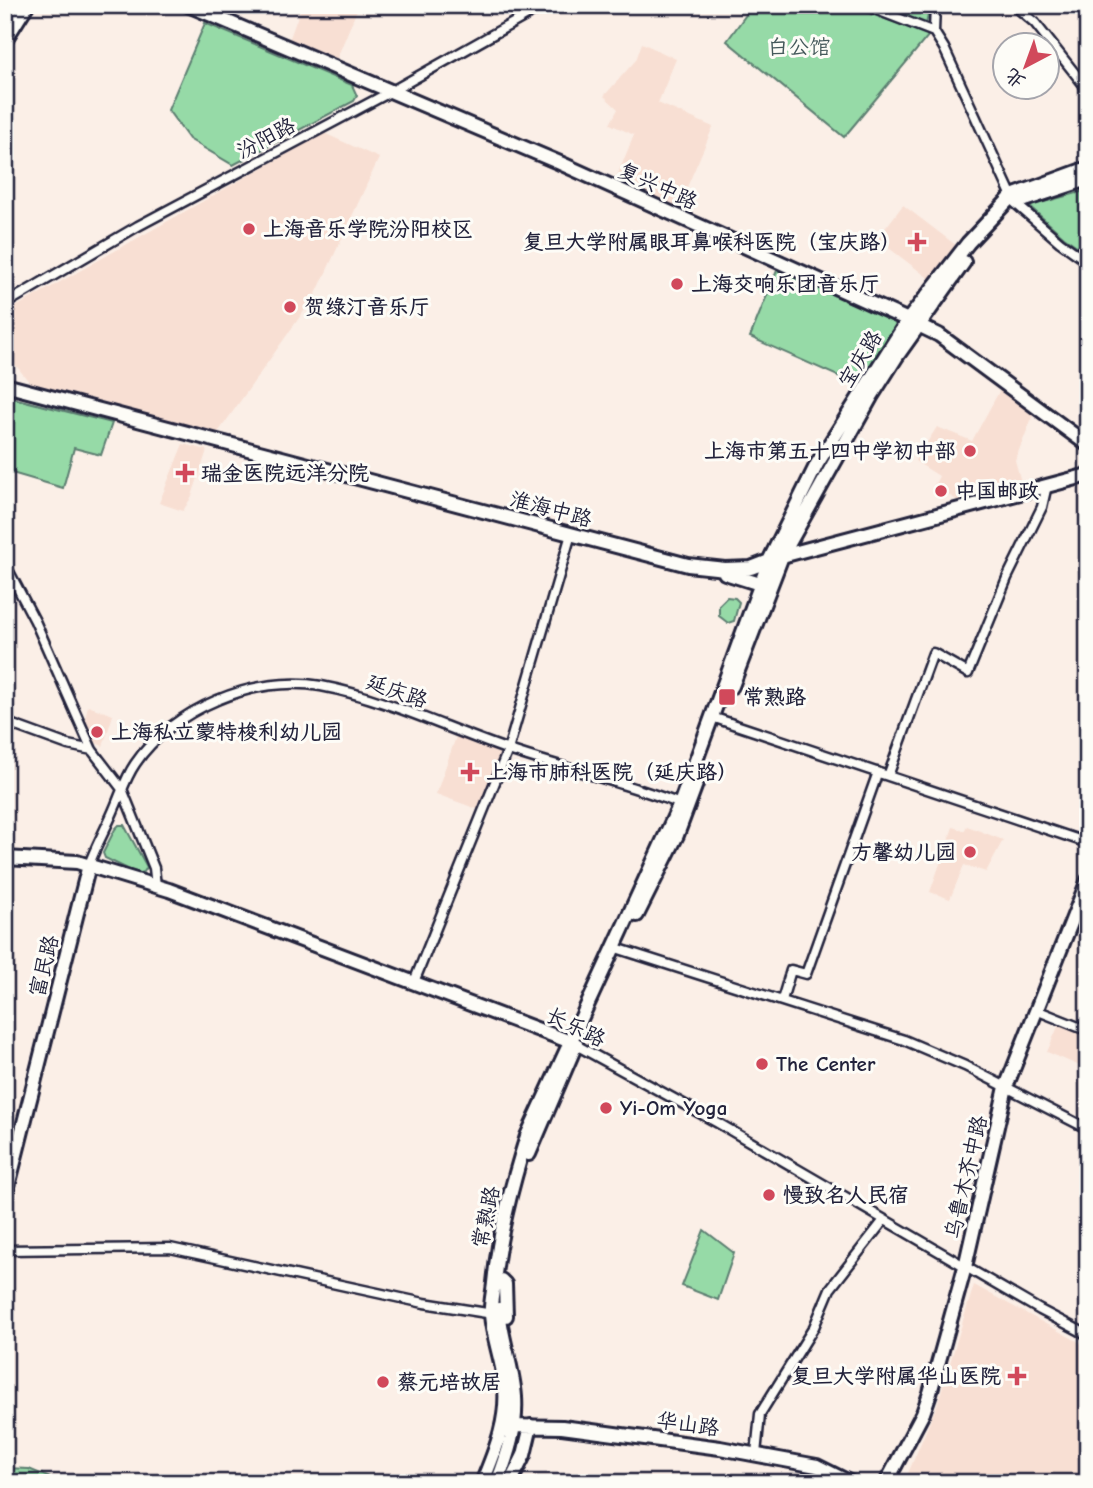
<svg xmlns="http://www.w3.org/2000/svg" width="1093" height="1488" font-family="'Comic Neue','LXGW WenKai TC',sans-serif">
<rect width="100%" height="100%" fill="#fbefe7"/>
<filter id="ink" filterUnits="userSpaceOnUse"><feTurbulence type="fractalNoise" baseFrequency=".0143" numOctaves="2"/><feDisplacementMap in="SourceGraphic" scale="14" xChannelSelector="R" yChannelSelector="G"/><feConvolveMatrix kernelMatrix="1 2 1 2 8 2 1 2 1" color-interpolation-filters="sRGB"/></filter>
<g filter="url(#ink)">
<path fill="#f8dfd3" d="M 302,5 L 359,5 L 335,63 L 288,43 Z
M 642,43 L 676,59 L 658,103 L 713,127 L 678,208 L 615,181 L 634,135 L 610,124 L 618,109 L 604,96 L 636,60 Z
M 324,133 L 379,158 L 316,294 L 217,434 L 31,384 L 5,352 L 5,313 Z
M 903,205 L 957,246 L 931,280 L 877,239 Z
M 1001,388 L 1034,413 L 1015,460 L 1022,486 L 960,502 L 934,486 L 939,476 L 915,461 L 937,427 L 972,441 Z
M 183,444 L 207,450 L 192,496 L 183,511 L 159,503 Z
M 88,706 L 113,715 L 103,746 L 90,741 L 84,722 Z
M 457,734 L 505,751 L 480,810 L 436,794 Z
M 967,826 L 1003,840 L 986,872 L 964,865 L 950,899 L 930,892 L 953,827 L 964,831 Z
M 1063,1015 L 1088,1026 L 1087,1069 L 1047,1052 Z
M 974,1285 L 1088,1347 L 1088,1483 L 912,1483 L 906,1478 L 937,1405 Z"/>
<path fill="#96daa7" stroke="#5c7e71" stroke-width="2" d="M 753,5 L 856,8 L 929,35 L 844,137 L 727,41 Z
M 875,5 L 930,5 L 926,25 Z
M 205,23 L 352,85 L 357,96 L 354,101 L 233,165 L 189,139 L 168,110 Z
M 1088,190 L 1088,254 L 1064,237 L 1029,206 Z
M 778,268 L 900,323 L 858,385 L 750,337 Z
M 5,396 L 112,423 L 101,455 L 74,448 L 63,488 L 5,471 Z
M 727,597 L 735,598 L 739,602 L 734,621 L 728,623 L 719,616 L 719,605 Z
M 119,825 L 124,825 L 147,867 L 144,872 L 138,874 L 105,858 L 103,853 L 115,829 Z
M 704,1230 L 734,1253 L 718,1300 L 682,1286 Z
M 5,1468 L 29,1469 L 62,1483 L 5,1483 Z"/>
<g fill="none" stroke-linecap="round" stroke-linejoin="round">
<g stroke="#22223b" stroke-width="13">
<path id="street" d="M 864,5 L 934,32
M 935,5 L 934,32 L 944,48 L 1015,203 L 1060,242 L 1088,262
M 1014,5 L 1035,23 L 1088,90
M 5,304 L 138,226 L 392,91 L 545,5
M 5,564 L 35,621 L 92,750 L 122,789 L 154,868 L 156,886
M 712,717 L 1088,843
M 5,722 L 68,745 L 92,750
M 888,776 L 933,653 L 968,673 L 1007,578 L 1042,507 L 1047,485
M 89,865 C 96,845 107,827 115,807 C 121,793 126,777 135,764 C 172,709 256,674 321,686 C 385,698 445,728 506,749 C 564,769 625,782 683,805
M 613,947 L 904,1040 L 965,1066 L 1088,1129
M 414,982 L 508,750 L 571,534
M 782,1000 L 791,970 L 806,974 L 878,772
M 1036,1010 L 1081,1028
M 576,1045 L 718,1123 L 1040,1310 L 1088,1335
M 5,1250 L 170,1248 L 424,1303 L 493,1314
M 756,1454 L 760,1414 L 814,1327 L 830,1289 L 884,1220"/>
</g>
<g stroke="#22223b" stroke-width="18">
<path id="secondary" d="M 188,5 L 560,163 L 908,320 L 939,335 L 1088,445
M 5,40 L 27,5
M 1018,202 L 1088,179
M 5,385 L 688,565 L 725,569 L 751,568 L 782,556 L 1088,475
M 725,573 L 760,584
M 732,686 L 782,556 L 871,397 L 897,356 L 964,262
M 5,858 L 77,862 L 169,890 L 576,1044
M 637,915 L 677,835 L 699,776
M 529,1154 L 574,1049
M 5,1198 L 89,865
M 501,1280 L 505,1284 L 506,1316
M 508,1426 L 562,1427 L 720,1448 L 817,1466 L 851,1483
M 482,1483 C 496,1450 510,1415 504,1379 C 501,1357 493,1337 491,1315 C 490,1305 493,1293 494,1283 C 499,1232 512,1184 527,1136 L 680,804 L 769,561 L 817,464 L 908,320 L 968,243 L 1012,196 L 1088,168
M 497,1483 C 508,1454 517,1428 515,1397 C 513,1367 501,1339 499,1309
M 510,1483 L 524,1455 L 531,1426
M 886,1483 L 923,1413 L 930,1393 L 965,1267 L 1006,1087 L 1088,880"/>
</g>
<use href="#street" stroke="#fdfcf7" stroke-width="8"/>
<use href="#secondary" stroke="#fdfcf7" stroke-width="12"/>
</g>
</g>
<g fill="#d1495b" stroke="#fdfcf7" stroke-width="2.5">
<circle cx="249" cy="229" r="7"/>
<path d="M913.5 231.5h7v7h7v7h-7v7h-7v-7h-7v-7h7z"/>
<circle cx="677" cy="284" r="7"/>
<circle cx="290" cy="307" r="7"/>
<circle cx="970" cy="451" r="7"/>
<path d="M181.5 462.5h7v7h7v7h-7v7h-7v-7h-7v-7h7z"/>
<circle cx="941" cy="491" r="7"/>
<rect x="718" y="688" width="18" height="18" rx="3.5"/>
<circle cx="97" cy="732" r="7"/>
<path d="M466.5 761.5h7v7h7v7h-7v7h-7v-7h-7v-7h7z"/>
<circle cx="970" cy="852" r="7"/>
<circle cx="762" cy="1064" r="7"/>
<circle cx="606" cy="1108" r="7"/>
<circle cx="769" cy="1195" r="7"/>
<path d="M1013.5 1365.5h7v7h7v7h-7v7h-7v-7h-7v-7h7z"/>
<circle cx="383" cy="1382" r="7"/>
</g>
<g text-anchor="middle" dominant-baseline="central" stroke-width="6" stroke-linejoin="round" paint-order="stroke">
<g font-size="21" fill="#45595b" stroke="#fdfcf7">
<text x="799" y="47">白公馆</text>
</g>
<g font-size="21" fill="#22223b" stroke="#fdfcf7">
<text transform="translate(266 138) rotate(-28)">汾阳路</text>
<text transform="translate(658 186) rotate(24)">复兴中路</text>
<text transform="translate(860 359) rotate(-58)">宝庆路</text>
<text transform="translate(551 509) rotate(15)">淮海中路</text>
<text transform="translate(397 691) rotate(19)">延庆路</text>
<text transform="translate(44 966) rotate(-76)">富民路</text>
<text transform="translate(576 1027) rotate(26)">长乐路</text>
<text transform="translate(966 1177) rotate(-77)">乌鲁木齐中路</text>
<text transform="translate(486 1217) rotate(-78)">常熟路</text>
<text transform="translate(688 1424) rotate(8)">华山路</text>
</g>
<g font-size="21" font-weight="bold" fill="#22223b" stroke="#fdfcf7" text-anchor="start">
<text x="263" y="229">上海音乐学院汾阳校区</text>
<text x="901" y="242" text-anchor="end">复旦大学附属眼耳鼻喉科医院（宝庆路）</text>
<text x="691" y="284">上海交响乐团音乐厅</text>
<text x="304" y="307">贺绿汀音乐厅</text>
<text x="956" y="451" text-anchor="end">上海市第五十四中学初中部</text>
<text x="201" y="473">瑞金医院远洋分院</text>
<text x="955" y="491">中国邮政</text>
<text x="743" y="697">常熟路</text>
<text x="111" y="732">上海私立蒙特梭利幼儿园</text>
<text x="486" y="772">上海市肺科医院（延庆路）</text>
<text x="956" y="852" text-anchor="end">方馨幼儿园</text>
<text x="776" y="1064">The Center</text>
<text x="620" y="1108">Yi-Om Yoga</text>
<text x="783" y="1195">慢致名人民宿</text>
<text x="1001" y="1376" text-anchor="end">复旦大学附属华山医院</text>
<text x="397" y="1382">蔡元培故居</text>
</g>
</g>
<rect width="1093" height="1488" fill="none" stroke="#fdfcf7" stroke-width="28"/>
<rect x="14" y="14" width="1065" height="1460" fill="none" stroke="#22223b" stroke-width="2.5" filter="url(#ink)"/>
<g transform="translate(1026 66) rotate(221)"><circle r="33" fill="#fdfcf7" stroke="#a5a5ac" stroke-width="2"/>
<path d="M0-5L12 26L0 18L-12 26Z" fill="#d1495b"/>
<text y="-10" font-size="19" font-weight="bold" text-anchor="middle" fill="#22223b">北</text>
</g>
</svg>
